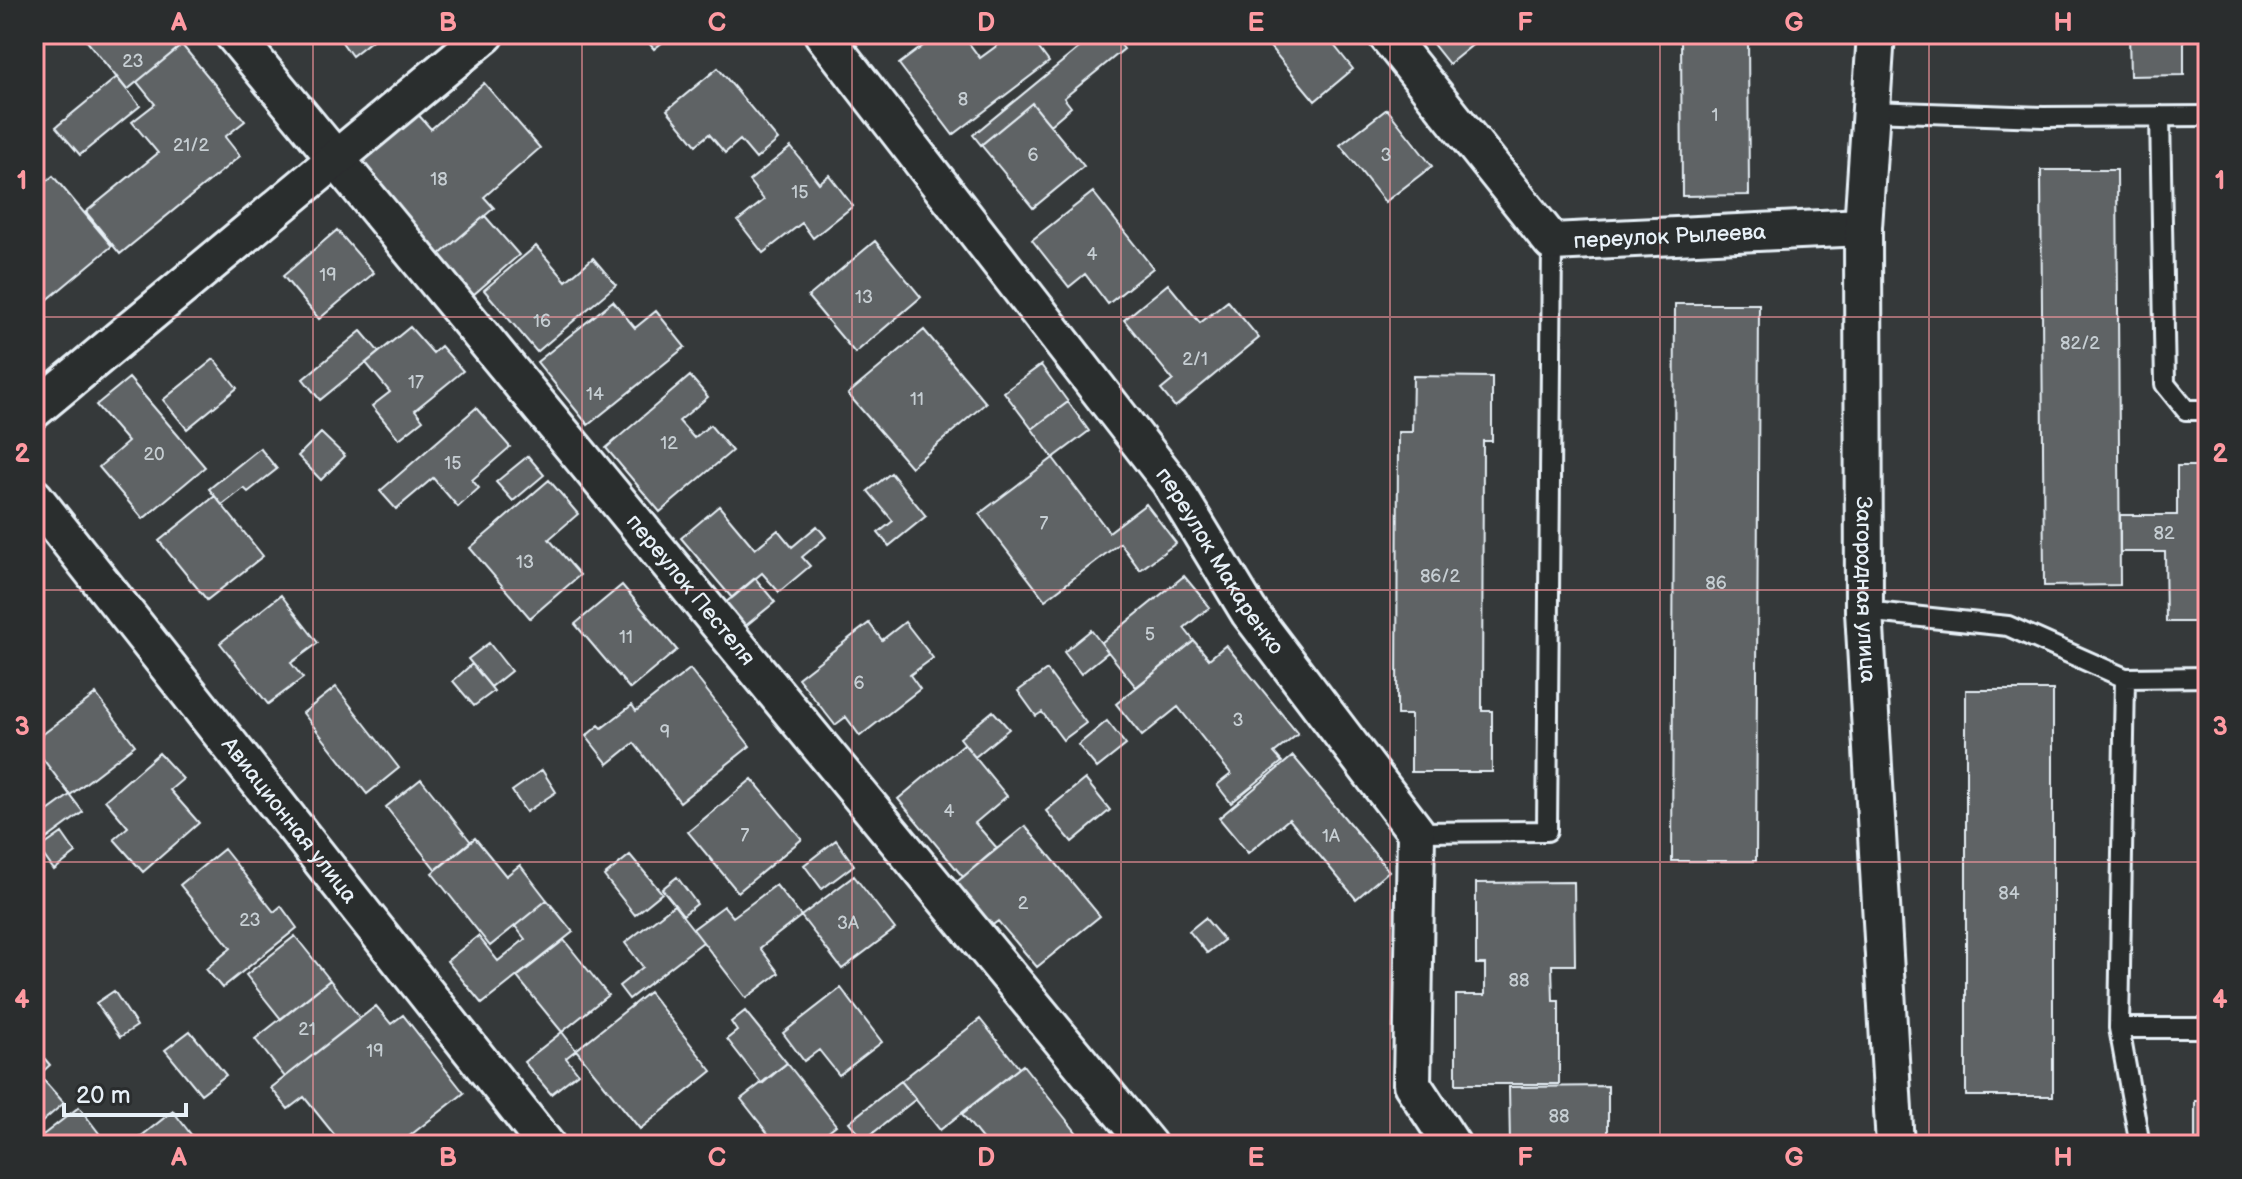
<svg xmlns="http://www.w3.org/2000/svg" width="2242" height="1179" font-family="'Balsamiq Sans',sans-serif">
<rect width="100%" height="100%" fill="#35393a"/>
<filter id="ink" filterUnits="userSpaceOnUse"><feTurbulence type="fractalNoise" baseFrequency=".0125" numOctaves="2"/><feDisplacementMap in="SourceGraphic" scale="16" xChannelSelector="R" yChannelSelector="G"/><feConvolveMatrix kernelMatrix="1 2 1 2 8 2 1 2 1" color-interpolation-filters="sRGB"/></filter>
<g filter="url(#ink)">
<path fill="#5f6365" stroke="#e8f1f8" stroke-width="2" d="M 81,34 L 173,34 L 182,45 L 127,90 Z
M 336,34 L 380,34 L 352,56 Z
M 641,34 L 673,34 L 654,49 Z
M 939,34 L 962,34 L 980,58 L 1013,34 L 1028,34 L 1049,62 L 953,135 L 899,64 Z
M 1096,34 L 1112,34 L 1124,49 L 1064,98 L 1071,107 L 1050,125 L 1032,103 L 981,145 L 973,135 Z
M 1286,34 L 1325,34 L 1353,69 L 1315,101 L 1270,47 Z
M 1425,34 L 1486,34 L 1449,64 Z
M 1681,34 L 1748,34 L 1749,195 L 1682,196 Z
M 2129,34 L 2184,34 L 2184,75 L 2130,76 Z
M 182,45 L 245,121 L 225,137 L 240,156 L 120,254 L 86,212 L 158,153 L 132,122 L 155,104 L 137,82 Z
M 718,68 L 778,140 L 756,159 L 740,140 L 725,153 L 709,134 L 696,145 L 667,110 Z
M 117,77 L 140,106 L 80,155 L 56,127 Z
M 484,83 L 540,148 L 484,197 L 494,208 L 439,255 L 357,161 L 415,111 L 431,129 Z
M 1032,103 L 1084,166 L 1033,208 L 981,145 Z
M 1387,109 L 1432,166 L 1385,202 L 1340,145 Z
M 791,147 L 819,183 L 829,175 L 853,206 L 813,238 L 802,223 L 763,253 L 738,221 L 764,200 L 749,181 Z
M 2041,170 L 2117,170 L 2120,585 L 2044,586 Z
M 53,176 L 112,246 L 34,311 L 34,192 Z
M 1093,192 L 1153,268 L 1108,304 L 1085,274 L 1069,287 L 1032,240 Z
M 485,216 L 519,255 L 473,295 L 439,255 Z
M 337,230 L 374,273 L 319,319 L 283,276 Z
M 875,241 L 921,297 L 855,353 L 808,297 Z
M 536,246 L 566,281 L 593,258 L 616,285 L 537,352 L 484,290 Z
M 1168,284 L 1200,323 L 1228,301 L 1259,338 L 1175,407 L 1161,390 L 1173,380 L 1124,320 Z
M 613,301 L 635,328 L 656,311 L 685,347 L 588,425 L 537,362 Z
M 1675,304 L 1759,304 L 1756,861 L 1672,861 Z
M 410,327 L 433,353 L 441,346 L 463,371 L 415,410 L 423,420 L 399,439 L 372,406 L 390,392 L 366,363 Z
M 924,330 L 986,403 L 911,467 L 848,394 Z
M 361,331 L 379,352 L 320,400 L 303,379 Z
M 214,359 L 237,388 L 187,429 L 163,400 Z
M 1041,365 L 1068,402 L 1032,429 L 1004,392 Z
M 690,376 L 708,397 L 679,421 L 694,438 L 710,425 L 732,451 L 660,512 L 606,448 Z
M 1413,376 L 1492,377 L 1492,441 L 1483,441 L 1482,711 L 1492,711 L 1492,772 L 1411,772 L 1411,715 L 1397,715 L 1398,432 L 1412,432 Z
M 129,378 L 205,467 L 143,519 L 99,467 L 128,442 L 96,405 Z
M 1068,402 L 1089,431 L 1053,458 L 1032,429 Z
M 476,408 L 510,447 L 472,480 L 479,488 L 458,507 L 433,478 L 396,509 L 380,491 Z
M 321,433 L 345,456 L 321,480 L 298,456 Z
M 260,448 L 277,469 L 248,492 L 244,488 L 222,505 L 209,489 Z
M 528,456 L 544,475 L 513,501 L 496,482 Z
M 1053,458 L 1109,532 L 1146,504 L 1176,543 L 1140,570 L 1120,543 L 1045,600 L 979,514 Z
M 2177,466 L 2208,466 L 2208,622 L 2166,622 L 2165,552 L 2120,552 L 2120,515 L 2177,515 Z
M 891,473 L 926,516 L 889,546 L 878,533 L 893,521 L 868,491 Z
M 549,480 L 578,514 L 549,539 L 580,575 L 530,618 L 470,548 Z
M 215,496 L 263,556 L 207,600 L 159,541 Z
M 719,506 L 755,549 L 778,530 L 792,547 L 817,526 L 826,537 L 802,557 L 810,566 L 779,592 L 762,573 L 732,598 L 681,538 Z
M 1184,576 L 1210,607 L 1184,628 L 1194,641 L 1136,687 L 1101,643 Z
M 755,578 L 775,602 L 738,632 L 718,609 Z
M 622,585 L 677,650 L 630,689 L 575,624 Z
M 281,595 L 318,643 L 291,663 L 303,678 L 268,704 L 220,643 Z
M 905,622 L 933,658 L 910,675 L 920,689 L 860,736 L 846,717 L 835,725 L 798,678 L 869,623 L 882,640 Z
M 1091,630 L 1108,652 L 1081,674 L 1064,652 Z
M 1194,641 L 1209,659 L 1226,645 L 1298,734 L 1274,753 L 1282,762 L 1231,803 L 1217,785 L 1231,774 L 1178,707 L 1142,736 L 1116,704 Z
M 489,643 L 511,671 L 491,687 L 468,659 Z
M 472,664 L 494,691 L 474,706 L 453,681 Z
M 690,669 L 750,746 L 680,802 L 634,743 L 608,764 L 586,736 L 599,725 L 602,728 L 632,705 L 636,711 Z
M 1047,670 L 1086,723 L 1063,740 L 1042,712 L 1036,716 L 1018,691 Z
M 336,687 L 399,768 L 367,794 L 303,713 Z
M 1966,690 L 2053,690 L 2053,1096 L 1966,1096 Z
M 96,694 L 135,745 L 70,795 L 34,747 L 34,741 Z
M 993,711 L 1009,729 L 975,757 L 960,738 Z
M 1107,721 L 1126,745 L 1097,768 L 1078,745 Z
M 964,744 L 1007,796 L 975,823 L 997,848 L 963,877 L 898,799 Z
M 159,753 L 183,779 L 170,790 L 199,823 L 143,872 L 114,839 L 128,827 L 105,800 Z
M 1293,756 L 1389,871 L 1356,899 L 1289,819 L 1248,853 L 1219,818 Z
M 542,770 L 556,792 L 526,812 L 512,791 Z
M 421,779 L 471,842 L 436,870 L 386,807 Z
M 752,779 L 802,839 L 738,892 L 688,832 Z
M 1085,779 L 1110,810 L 1072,842 L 1046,811 Z
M 70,795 L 83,812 L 37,846 L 34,842 L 34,821 Z
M 1025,826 L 1100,916 L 1037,967 L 998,921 L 982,933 L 947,890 Z
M 62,833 L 76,853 L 54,870 L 39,849 Z
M 475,838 L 506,876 L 520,865 L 547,900 L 490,946 L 432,873 Z
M 836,840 L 854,865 L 822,889 L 804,865 Z
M 224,849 L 274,912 L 281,906 L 297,928 L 222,988 L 206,969 L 231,948 L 180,885 Z
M 630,855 L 662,893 L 635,915 L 604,876 Z
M 854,876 L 895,929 L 842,969 L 801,916 Z
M 677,877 L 697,904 L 683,915 L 662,889 Z
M 1574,882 L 1575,965 L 1552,965 L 1553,1001 L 1559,1001 L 1559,1084 L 1456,1084 L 1456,995 L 1485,995 L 1485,964 L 1476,964 L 1476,883 Z
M 776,885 L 801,916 L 760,948 L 779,973 L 746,998 L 693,929 L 724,906 L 733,917 Z
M 547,900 L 573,932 L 482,1004 L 447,961 L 478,936 L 498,961 L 525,939 L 515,926 Z
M 674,905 L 703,942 L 629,999 L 619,986 L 643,967 L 625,943 Z
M 1205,918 L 1224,940 L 1207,953 L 1189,931 Z
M 295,936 L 330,980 L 281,1019 L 246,975 Z
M 564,940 L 608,995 L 562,1032 L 517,977 Z
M 330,980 L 360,1018 L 285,1077 L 255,1039 Z
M 841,988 L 882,1042 L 839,1075 L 819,1050 L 804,1061 L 783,1033 Z
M 114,991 L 137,1026 L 120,1037 L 96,1003 Z
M 649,992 L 712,1071 L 640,1129 L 576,1050 Z
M 376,1006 L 391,1024 L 403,1015 L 464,1093 L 398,1145 L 338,1145 L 341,1143 L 304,1097 L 288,1109 L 271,1088 Z
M 745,1011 L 787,1063 L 762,1084 L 727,1039 L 737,1031 L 731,1022 Z
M 980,1019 L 1019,1068 L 940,1130 L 901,1081 Z
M 190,1031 L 226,1075 L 201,1094 L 165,1050 Z
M 562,1032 L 576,1050 L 566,1058 L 578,1073 L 551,1094 L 524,1062 Z
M 34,1046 L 50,1065 L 39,1075 L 64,1103 L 34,1129 Z
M 787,1063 L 836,1125 L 811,1145 L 777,1145 L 741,1099 Z
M 1023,1065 L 1080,1137 L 1069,1145 L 987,1145 L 962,1114 Z
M 901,1081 L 916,1099 L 864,1140 L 849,1122 Z
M 1608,1086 L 1608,1145 L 1510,1145 L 1509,1087 Z
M 2195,1101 L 2208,1101 L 2208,1145 L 2195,1145 Z
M 79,1107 L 108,1145 L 34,1145 L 34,1142 Z
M 173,1111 L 196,1141 L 191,1145 L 130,1145 Z"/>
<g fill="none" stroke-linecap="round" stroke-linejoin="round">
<g stroke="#e8f1f8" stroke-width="24">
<path id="lane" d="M 1870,111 L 2043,117 L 2208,116
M 2160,116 L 2165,384 L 2186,410 L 2208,410
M 1864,611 L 2008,626 L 2125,678 L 2119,1028 L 2140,1145
M 2125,678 L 2208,677
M 1416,832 L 1547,831 L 1552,242
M 2119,1028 L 2208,1028"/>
</g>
<g stroke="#e8f1f8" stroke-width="42">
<g id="street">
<path id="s1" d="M 233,34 L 1148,1145"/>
<path id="s2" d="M 823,34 L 1170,482 L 1249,612 L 1416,832 L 1412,1084 L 1452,1145"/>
<path id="s3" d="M 1386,34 L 1552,242 L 1863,227"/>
<path id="s4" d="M 1876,34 L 1863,227 L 1864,611 L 1895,1145"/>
<path d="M 34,410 L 486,34"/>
<path id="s5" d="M 34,497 L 546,1145"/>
</g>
</g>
<use href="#lane" stroke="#2a2d2e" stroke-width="18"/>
<use href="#street" stroke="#2a2d2e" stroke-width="36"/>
</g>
</g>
<path fill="none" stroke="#ff9aa2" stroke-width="2" stroke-opacity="0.55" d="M 313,34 L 313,1145M 582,34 L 582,1145M 852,34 L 852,1145M 1121,34 L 1121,1145M 1390,34 L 1390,1145M 1660,34 L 1660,1145M 1929,34 L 1929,1145M 34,317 L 2208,317M 34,590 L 2208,590M 34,862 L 2208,862"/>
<g text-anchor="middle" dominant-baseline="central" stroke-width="6" stroke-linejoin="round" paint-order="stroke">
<g font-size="18" fill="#c6ced3">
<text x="133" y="61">23</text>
<text x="963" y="99">8</text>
<text x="1715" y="115">1</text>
<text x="191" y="145">21/2</text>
<text x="1033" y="155">6</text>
<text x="1386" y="155">3</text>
<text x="439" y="179">18</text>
<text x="800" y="192">15</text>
<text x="1092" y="254">4</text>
<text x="328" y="275">19</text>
<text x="864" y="297">13</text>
<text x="542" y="321">16</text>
<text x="2080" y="343">82/2</text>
<text x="1195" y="359">2/1</text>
<text x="416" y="382">17</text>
<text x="595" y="394">14</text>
<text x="917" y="399">11</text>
<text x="669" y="443">12</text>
<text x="154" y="454">20</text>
<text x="453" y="463">15</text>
<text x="1044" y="523">7</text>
<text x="2164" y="533">82</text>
<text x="525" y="562">13</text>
<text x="1440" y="576">86/2</text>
<text x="1716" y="583">86</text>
<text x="1150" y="634">5</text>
<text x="626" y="637">11</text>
<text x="859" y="683">6</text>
<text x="1238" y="720">3</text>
<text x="665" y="732">9</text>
<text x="949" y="811">4</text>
<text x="745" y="835">7</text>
<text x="1331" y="836">1А</text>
<text x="2009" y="893">84</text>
<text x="1023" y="903">2</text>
<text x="250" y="920">23</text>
<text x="848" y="923">3А</text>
<text x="1519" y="980">88</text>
<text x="307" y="1029">21</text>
<text x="375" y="1051">19</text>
<text x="1559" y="1116">88</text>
</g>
<g font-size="22" fill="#e8f1f8" stroke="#2a2d2e">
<text stroke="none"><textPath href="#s3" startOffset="384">переулок Рылеева</textPath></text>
<text stroke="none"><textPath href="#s2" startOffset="660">переулок Макаренко</textPath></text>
<text stroke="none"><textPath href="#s1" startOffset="720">переулок Пестеля</textPath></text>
<text stroke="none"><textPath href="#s4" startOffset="556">Загородная улица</textPath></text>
<text stroke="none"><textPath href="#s5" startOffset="412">Авиационная улица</textPath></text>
</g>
</g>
<rect width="2242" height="1179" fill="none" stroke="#2a2d2e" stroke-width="88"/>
<path d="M64 1103v12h122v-12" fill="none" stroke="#e8f1f8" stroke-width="4"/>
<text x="76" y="1103" font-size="24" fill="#e8f1f8" stroke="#2a2d2e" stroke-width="6" paint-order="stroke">20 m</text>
<rect x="44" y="44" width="2154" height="1091" fill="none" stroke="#ff9aa2" stroke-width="3"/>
<g font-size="26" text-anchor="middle" font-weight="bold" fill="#ff9aa2">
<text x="179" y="31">A</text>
<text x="448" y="31">B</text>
<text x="717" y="31">C</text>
<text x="986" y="31">D</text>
<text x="1256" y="31">E</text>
<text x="1525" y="31">F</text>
<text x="1794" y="31">G</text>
<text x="2063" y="31">H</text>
<text x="22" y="189">1</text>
<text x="2220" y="189">1</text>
<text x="22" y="462">2</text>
<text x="2220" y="462">2</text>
<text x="22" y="735">3</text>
<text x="2220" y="735">3</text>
<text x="22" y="1008">4</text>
<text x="2220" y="1008">4</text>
<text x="179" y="1166">A</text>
<text x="448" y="1166">B</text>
<text x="717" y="1166">C</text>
<text x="986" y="1166">D</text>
<text x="1256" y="1166">E</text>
<text x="1525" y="1166">F</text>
<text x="1794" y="1166">G</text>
<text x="2063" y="1166">H</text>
</g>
</svg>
